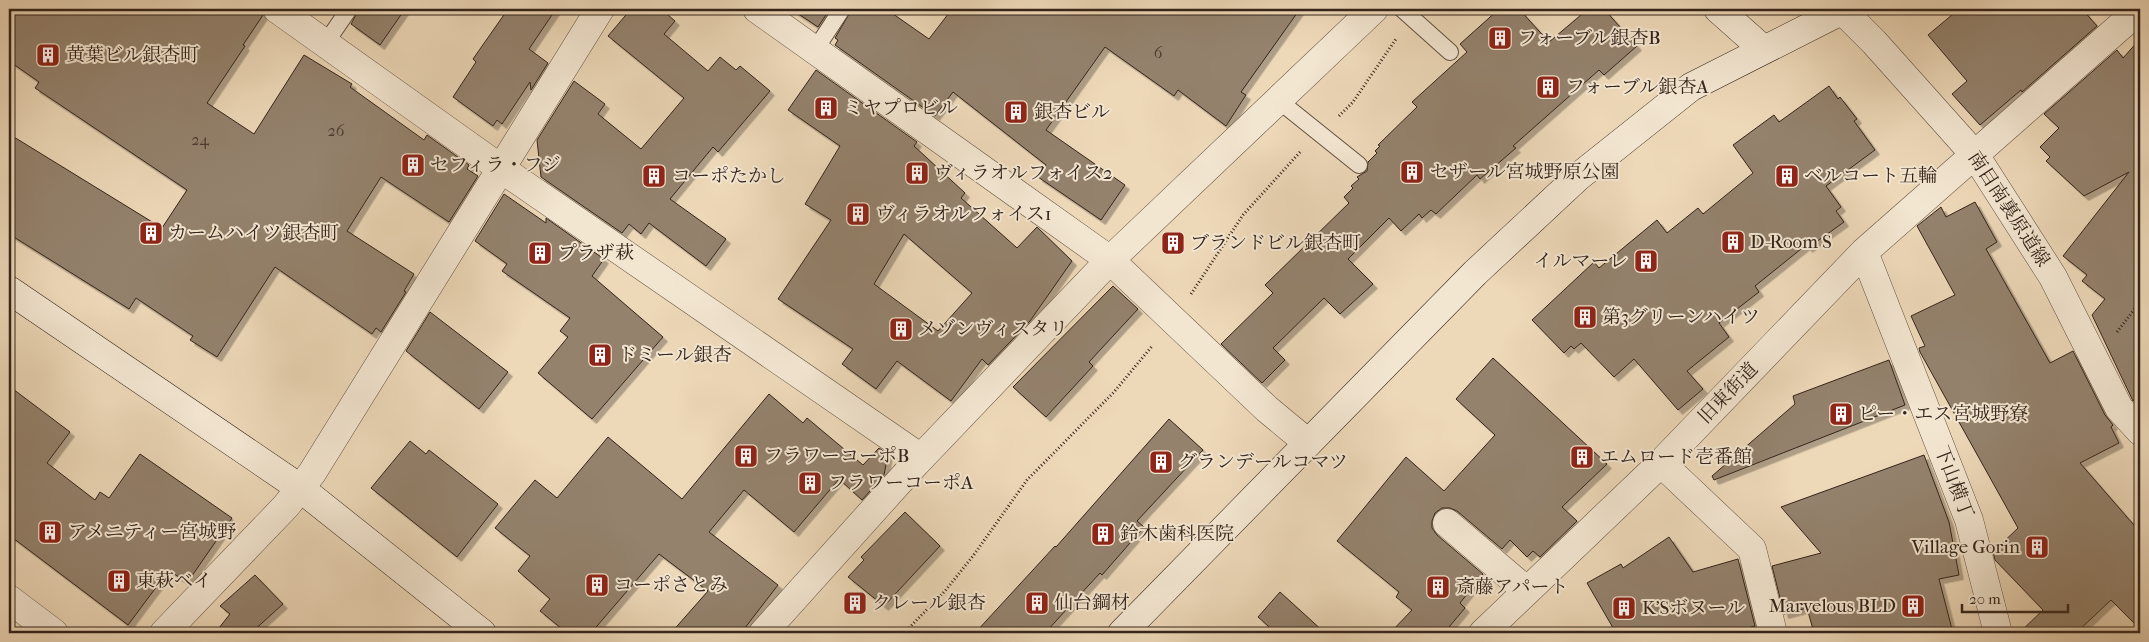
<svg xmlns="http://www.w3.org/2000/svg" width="2149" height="642" font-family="'IM FELL French Canon','Noto Serif JP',serif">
<defs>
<filter id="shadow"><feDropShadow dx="4.5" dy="4.5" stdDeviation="0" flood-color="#0004"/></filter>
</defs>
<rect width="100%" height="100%" fill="#edd8b8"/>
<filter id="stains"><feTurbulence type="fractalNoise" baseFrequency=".004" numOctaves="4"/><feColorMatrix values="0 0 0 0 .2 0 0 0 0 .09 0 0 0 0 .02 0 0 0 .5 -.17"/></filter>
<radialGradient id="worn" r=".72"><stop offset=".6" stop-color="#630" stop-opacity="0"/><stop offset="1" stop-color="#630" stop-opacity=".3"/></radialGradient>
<path fill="#94826d" stroke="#34241b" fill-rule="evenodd" filter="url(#shadow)" d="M 9,9 L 262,9 L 263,15 L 243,45 L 245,46 L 207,103 L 254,134 L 304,55 L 352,84 L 350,87 L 424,140 L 427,135 L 469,165 L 467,169 L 478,176 L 449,222 L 381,177 L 347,231 L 414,274 L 404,291 L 406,292 L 381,332 L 376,328 L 372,334 L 275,267 L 217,357 L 190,340 L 193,336 L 136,298 L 129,309 L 9,234 L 9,134 L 162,228 L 187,190 L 35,88 L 39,82 L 9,61 Z
M 359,9 L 405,9 L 380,45 L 351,24 Z
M 508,9 L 556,9 L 529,49 L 548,63 L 531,90 L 530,82 L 502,124 L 497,120 L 493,126 L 453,97 L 476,62 L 473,59 Z
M 631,9 L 661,9 L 675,21 L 664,34 L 708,71 L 720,57 L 736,70 L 740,66 L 770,91 L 718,152 L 713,147 L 670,199 L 726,239 L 706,266 L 649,223 L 641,234 L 629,224 L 622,233 L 541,177 L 537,140 L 574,81 L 605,104 L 598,114 L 641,149 L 684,98 L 608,36 Z
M 791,9 L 830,9 L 818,27 Z
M 852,9 L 886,9 L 929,39 L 952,9 L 1300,9 L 1241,92 L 1246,95 L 1226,126 L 1178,90 L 1174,96 L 1105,47 L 1046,130 L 1125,185 L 1101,220 L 1038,177 L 1046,165 L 953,92 L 935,116 L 835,45 L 838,40 L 835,38 Z
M 1499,9 L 1519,9 L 1549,42 L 1588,9 L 1604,9 L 1637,46 L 1604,75 L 1599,70 L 1513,146 L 1516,148 L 1480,179 L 1477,175 L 1436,214 L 1431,210 L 1422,218 L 1419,214 L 1401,231 L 1389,218 L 1348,259 L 1373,284 L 1340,314 L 1324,298 L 1273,348 L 1285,360 L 1262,383 L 1221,344 L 1273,293 L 1265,285 L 1349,203 L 1344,197 L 1353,188 L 1351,186 L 1359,179 L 1357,177 L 1367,171 L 1368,162 L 1377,153 L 1375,151 L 1380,146 L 1378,145 L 1417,107 L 1412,102 L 1467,52 L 1460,44 Z
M 1959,9 L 2082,9 L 2097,26 L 2022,92 L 2021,90 L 1980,125 L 1952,94 L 1967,81 L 1928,35 Z
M 2140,39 L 2140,392 L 2133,401 L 2092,315 L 2105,299 L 2082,281 L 2087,275 L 2063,256 L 2129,172 L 2084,196 L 2046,161 L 2050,157 L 2040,147 L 2059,128 L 2044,114 L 2117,50 L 2123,58 Z
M 816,70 L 917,142 L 914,146 L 965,193 L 961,198 L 1017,248 L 1037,227 L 1072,261 L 1030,321 L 988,365 L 982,359 L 951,401 L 897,361 L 876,389 L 842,364 L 853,349 L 778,299 L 831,220 L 805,204 L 840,146 L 788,110 ZM 904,234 L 972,293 L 938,331 L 874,284 Z
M 1829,86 L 1838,99 L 1840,97 L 1857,119 L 1854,121 L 1875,150 L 1826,186 L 1841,207 L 1836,211 L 1844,222 L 1808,248 L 1806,245 L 1755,286 L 1759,292 L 1719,323 L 1729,337 L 1687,371 L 1703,389 L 1678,410 L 1634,359 L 1614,377 L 1581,343 L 1574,349 L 1571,346 L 1564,353 L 1532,320 L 1594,262 L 1599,268 L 1657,220 L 1667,233 L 1698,208 L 1703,214 L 1753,173 L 1733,145 L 1774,115 L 1779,122 Z
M 504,194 L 546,223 L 546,218 L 604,259 L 592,276 L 663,337 L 592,419 L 538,373 L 568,337 L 560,331 L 570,318 L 502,271 L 507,264 L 475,241 Z
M 1975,202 L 1997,242 L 1986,249 L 2050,363 L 2073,351 L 2105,415 L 2113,425 L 2111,427 L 2119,443 L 2080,463 L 2140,532 L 2140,629 L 2111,600 L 2076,633 L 2019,633 L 2043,610 L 1995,560 L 1993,552 L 2018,528 L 1920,352 L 1919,348 L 1925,346 L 1911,316 L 1955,295 L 1917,226 L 1941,207 L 1946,217 Z
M 1113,286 L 1138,309 L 1089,362 L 1093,366 L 1046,417 L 1013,387 Z
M 430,312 L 508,372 L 479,409 L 406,351 Z
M 1493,358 L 1607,464 L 1562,507 L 1577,521 L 1540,557 L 1533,551 L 1527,557 L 1510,540 L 1502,549 L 1457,511 L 1450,508 L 1442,508 L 1435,513 L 1432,521 L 1432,528 L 1437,535 L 1483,574 L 1460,603 L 1465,608 L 1444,633 L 1390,633 L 1412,610 L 1396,597 L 1399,592 L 1337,541 L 1406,457 L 1444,491 L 1495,435 L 1456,399 Z
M 1889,360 L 1905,405 L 1714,480 L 1712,476 L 1795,404 L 1793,396 Z
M 9,386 L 70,432 L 47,463 L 95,500 L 100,492 L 109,498 L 140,454 L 232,518 L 187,583 L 169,570 L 128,625 L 9,535 Z
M 769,394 L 803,423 L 807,418 L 863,465 L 879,448 L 888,454 L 884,475 L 862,500 L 839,479 L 794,532 L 744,490 L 709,532 L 778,585 L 741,633 L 671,633 L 708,591 L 659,554 L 591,633 L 567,633 L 540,611 L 550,599 L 518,571 L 530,556 L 495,528 L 535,480 L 557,498 L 608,437 L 682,499 Z
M 1169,419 L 1203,450 L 1137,521 L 1144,527 L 1102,575 L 1100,573 L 1045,633 L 975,633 L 1055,546 L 1056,547 Z
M 410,441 L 426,454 L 429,450 L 498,504 L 457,557 L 371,488 Z
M 1924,455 L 1949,522 L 1959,575 L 1939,579 L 1953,633 L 1814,633 L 1807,608 L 1784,614 L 1772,566 L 1821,553 L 1781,507 Z
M 905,512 L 940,546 L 884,606 L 848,577 L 864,560 L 861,557 Z
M 1669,537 L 1693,572 L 1738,559 L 1755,626 L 1729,633 L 1616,633 L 1587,583 L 1621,564 L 1623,568 Z
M 255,575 L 283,604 L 251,633 L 215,633 L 230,614 L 220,606 Z
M 1280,592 L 1325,633 L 1276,633 L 1258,617 Z"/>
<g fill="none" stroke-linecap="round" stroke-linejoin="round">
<g stroke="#625142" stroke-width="18">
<path id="lane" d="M 1402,9 L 1450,52
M 325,44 L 349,9
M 815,50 L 842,9
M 1278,100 L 1359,165"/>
</g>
<g stroke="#625142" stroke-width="29">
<path id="street" d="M 277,9 L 500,168 L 921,458
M 757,9 L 1110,260 L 1267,409 L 1308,443
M 1842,10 L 1874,42 L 1975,155 L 2053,277 L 2119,408 L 2140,431
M 1864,252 L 1969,520 L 1998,633
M 1661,463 L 1752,549 L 1773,633
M 1447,523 L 1527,591
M 9,599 L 54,633
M 164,633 L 286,506 L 312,473 L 600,9
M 763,633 L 916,463 L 1110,260 L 1374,9
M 1483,633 L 1661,463 L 1864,252 L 2140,9"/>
</g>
<g stroke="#34241b" stroke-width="29">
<path id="secondary" d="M 1718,9 L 1764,50
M 9,290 L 300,488 L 482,633
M 1122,633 L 1475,273 L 1578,177 L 1691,87 L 1845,9"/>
</g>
<path stroke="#34241b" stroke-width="3" stroke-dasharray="1 2.5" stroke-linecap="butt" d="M 1339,116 L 1353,102 L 1396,39
M 1191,294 L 1243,215 L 1301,151
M 2117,332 L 2140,302
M 904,633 L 945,591 L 973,556 L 1027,480 L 1114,392 L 1153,345"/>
<use href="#lane" stroke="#f3e6d1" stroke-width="16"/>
<use href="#street" stroke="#f3e6d1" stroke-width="28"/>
<use href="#secondary" stroke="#f3e6d1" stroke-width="28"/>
</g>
<defs>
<g id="building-square" transform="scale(1.25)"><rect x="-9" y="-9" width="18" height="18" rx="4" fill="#8f2418" stroke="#f3e6d1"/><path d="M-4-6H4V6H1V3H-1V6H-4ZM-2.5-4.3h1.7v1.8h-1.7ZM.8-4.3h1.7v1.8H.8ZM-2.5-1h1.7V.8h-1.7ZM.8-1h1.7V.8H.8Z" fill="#fff"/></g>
</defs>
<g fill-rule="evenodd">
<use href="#building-square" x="1500" y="38"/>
<use href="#building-square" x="48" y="55"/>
<use href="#building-square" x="1548" y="87"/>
<use href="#building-square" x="826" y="108"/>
<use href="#building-square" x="1016" y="112"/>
<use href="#building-square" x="413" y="165"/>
<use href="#building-square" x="1412" y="172"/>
<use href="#building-square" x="917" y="173"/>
<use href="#building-square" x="654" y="176"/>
<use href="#building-square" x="1787" y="176"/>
<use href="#building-square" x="858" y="214"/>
<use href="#building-square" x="151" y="233"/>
<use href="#building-square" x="1733" y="242"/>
<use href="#building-square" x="1173" y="243"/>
<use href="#building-square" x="540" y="253"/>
<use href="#building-square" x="1646" y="261"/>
<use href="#building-square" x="1585" y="317"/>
<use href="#building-square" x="901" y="329"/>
<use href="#building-square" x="600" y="355"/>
<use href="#building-square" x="1841" y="414"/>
<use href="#building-square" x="746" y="456"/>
<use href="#building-square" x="1582" y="457"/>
<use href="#building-square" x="1161" y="462"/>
<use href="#building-square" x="810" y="483"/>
<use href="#building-square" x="50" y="532"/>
<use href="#building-square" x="1103" y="534"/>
<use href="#building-square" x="2037" y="547"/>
<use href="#building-square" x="119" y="581"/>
<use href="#building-square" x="597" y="585"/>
<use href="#building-square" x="1438" y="587"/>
<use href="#building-square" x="855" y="603"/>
<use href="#building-square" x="1037" y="603"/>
<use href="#building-square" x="1913" y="606"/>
<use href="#building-square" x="1624" y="608"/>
</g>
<g text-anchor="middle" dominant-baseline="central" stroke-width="4" stroke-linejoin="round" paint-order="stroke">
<g font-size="16" fill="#4c3c30">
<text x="1158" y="52">6</text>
<text x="336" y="130">26</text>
<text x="200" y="139">24</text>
</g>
<g font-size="19" fill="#34241b" stroke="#f3e6d1" text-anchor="start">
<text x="1518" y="38">フォーブル銀杏B</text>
<text x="66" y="55">黄葉ビル銀杏町</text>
<text x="1566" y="87">フォーブル銀杏A</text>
<text x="844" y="108">ミヤプロビル</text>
<text x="1034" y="112">銀杏ビル</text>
<text x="430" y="165">セフィラ・フジ</text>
<text x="1430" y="172">セザール宮城野原公園</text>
<text x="934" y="173">ヴィラオルフォイス2</text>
<text x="672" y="176">コーポたかし</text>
<text x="1804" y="176">ベルコート五輪</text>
<text x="876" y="214">ヴィラオルフォイス1</text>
<text x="168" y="233">カームハイツ銀杏町</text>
<text x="1750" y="242">D-Room S</text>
<text x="1190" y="243">ブランドビル銀杏町</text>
<text x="558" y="253">プラザ萩</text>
<text x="1628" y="261" text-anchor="end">イルマーレ</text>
<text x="1602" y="317">第3グリーンハイツ</text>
<text x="918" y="329">メゾンヴィスタリ</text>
<text x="618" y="355">ドミール銀杏</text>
<text x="1858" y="414">ピー・エス宮城野寮</text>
<text x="764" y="456">フラワーコーポB</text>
<text x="1600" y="457">エムロード壱番館</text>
<text x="1178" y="462">グランデールコマツ</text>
<text x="828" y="483">フラワーコーポA</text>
<text x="68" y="532">アメニティー宮城野</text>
<text x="1120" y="534">鈴木歯科医院</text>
<text x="2020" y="547" text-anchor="end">Village Gorin</text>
<text x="136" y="581">東萩ベイ</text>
<text x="614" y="585">コーポさとみ</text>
<text x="1456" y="587">斎藤アパート</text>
<text x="872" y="603">クレール銀杏</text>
<text x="1054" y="603">仙台鋼材</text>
<text x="1896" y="606" text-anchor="end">Marvelous BLD</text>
<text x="1642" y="608">K'Sボヌール</text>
</g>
<g font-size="19" fill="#34241b" stroke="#f3e6d1">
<text transform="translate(2009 209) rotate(57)">南目南裏原道線</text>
<text transform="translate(1728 393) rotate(-46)">旧東街道</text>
<text transform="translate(1954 482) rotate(69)">下山横丁</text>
</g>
</g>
<rect width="2149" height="642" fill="none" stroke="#edd8b8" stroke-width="30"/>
<rect x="10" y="10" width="2129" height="622" fill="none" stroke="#34241b" stroke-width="2.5"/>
<rect x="15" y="15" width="2119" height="612" fill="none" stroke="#34241b"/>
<path d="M1962 604v8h106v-8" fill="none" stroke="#34241b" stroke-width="2.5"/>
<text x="1969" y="604" font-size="15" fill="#34241b" stroke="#f3e6d1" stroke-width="4" paint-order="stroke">20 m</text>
<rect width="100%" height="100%" filter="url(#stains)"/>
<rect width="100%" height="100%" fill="url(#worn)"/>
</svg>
